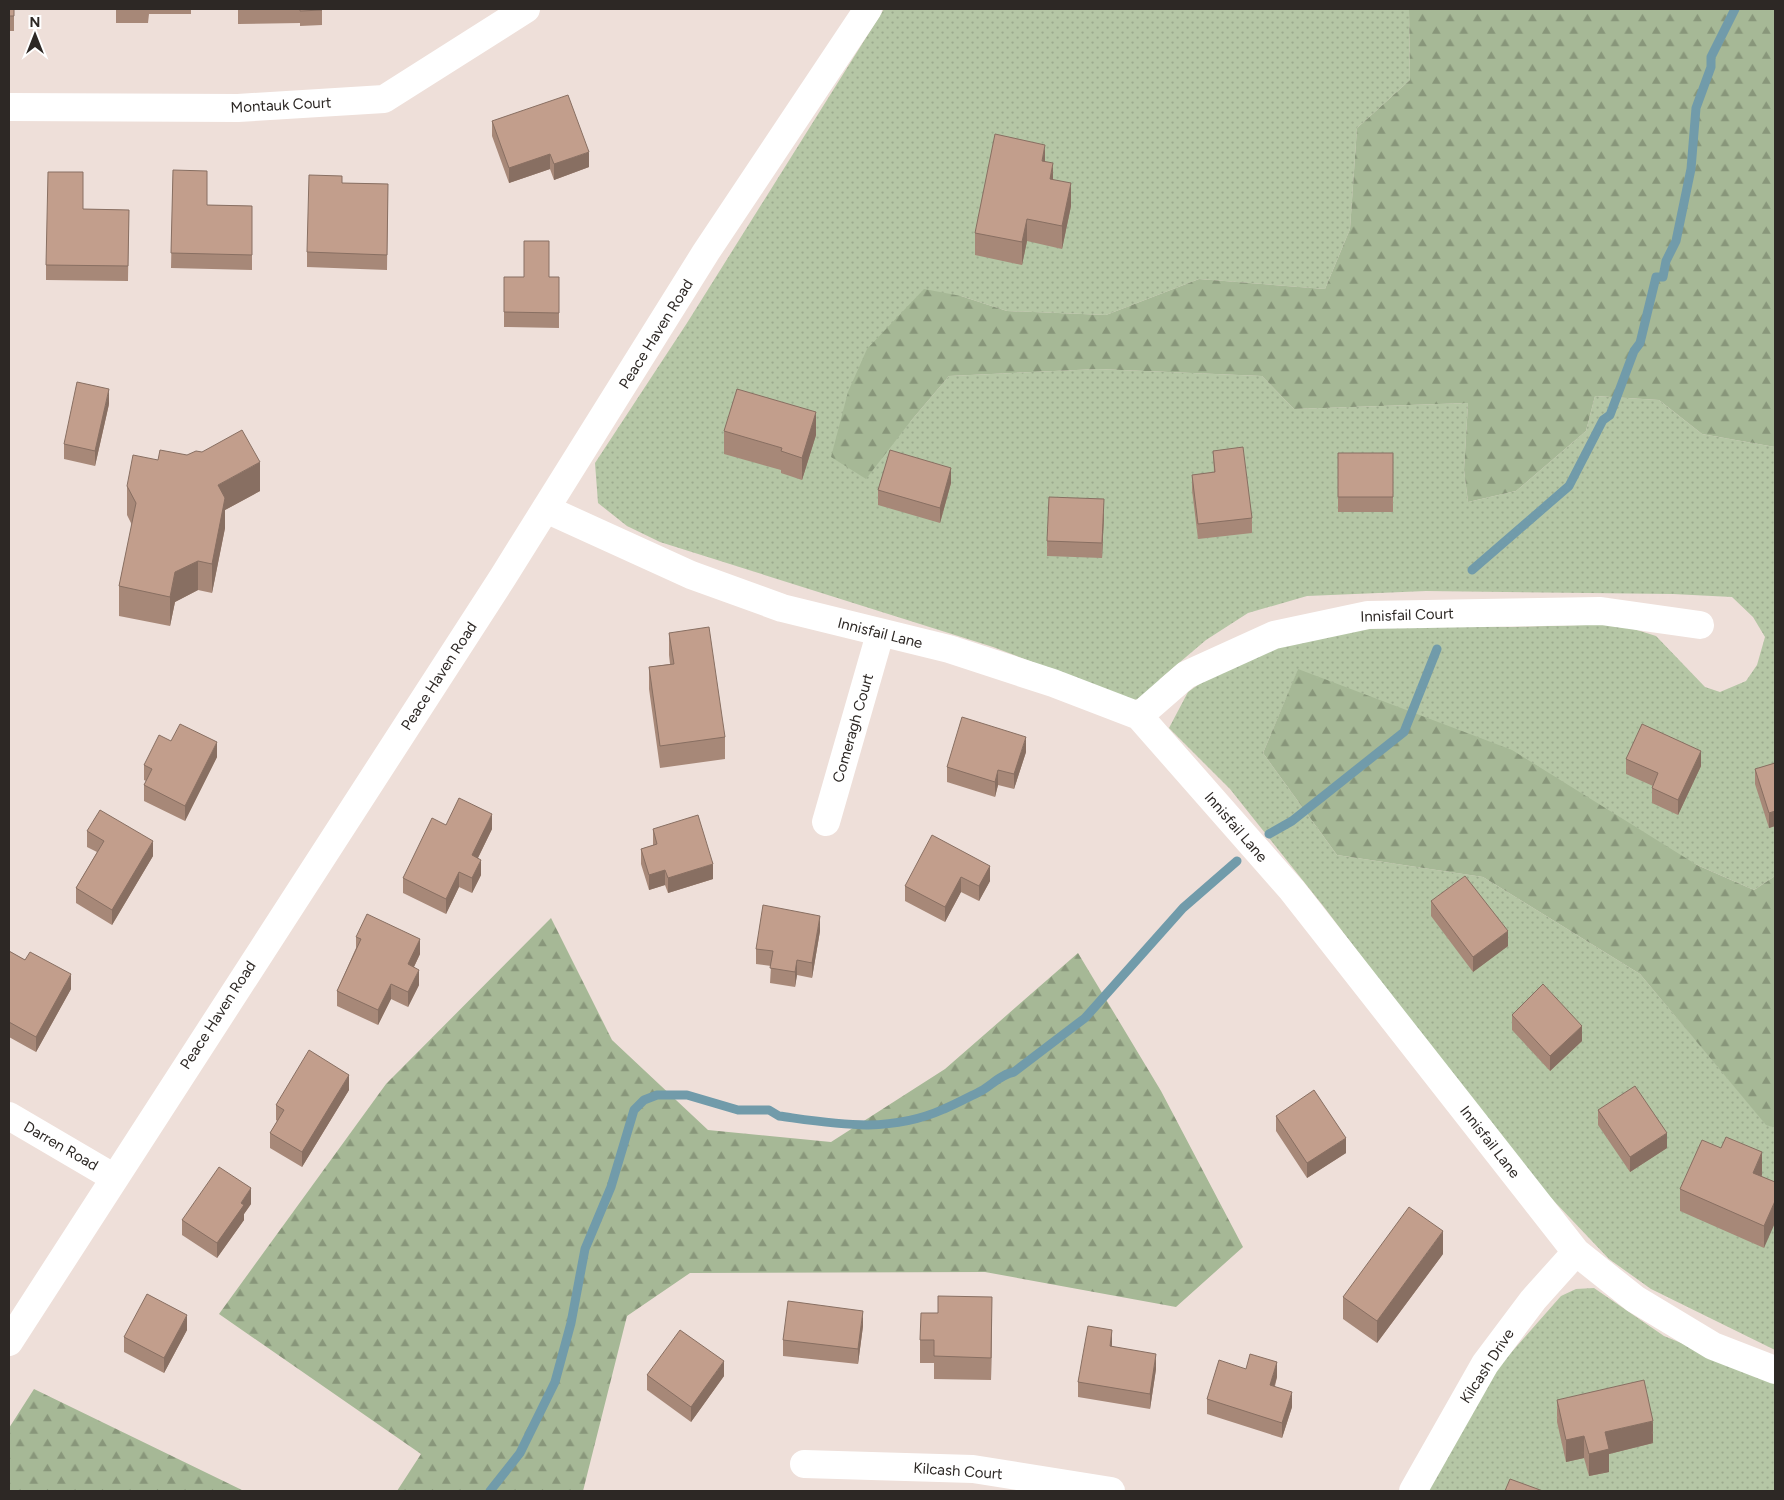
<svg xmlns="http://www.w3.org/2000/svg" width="1784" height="1500" font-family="Figtree,sans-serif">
<defs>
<pattern id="grass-dots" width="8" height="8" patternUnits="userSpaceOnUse" patternTransform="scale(1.25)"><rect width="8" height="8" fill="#b5c6a5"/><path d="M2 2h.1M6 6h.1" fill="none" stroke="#9caa8e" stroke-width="1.8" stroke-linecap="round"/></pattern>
<pattern id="forest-firs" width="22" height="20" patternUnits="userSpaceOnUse" patternTransform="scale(1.25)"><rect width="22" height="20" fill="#a6b896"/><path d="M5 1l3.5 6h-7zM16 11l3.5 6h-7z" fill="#88967a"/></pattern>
</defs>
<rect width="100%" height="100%" fill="#eedfd9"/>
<path fill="url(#grass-dots)" d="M 884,9 L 1409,9 L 1410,80 L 1357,128 L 1350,229 L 1325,289 L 1199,279 L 1106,315 L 1007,311 L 961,296 L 910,422 L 949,376 L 1098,369 L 1262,376 L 1294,409 L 1468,403 L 1464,470 L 1468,502 L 1516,491 L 1586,431 L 1595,396 L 1659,400 L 1702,434 L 1775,447 L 1775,876 L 1754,890 L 1697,865 L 1298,670 L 1263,753 L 1337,855 L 1483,877 L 1640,974 L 1766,1124 L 1775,1128 L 1775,1350 L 1651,1289 L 1609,1259 L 1516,1161 L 1324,907 L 1230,789 L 1169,728 L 1188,692 L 1229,663 L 1269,644 L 1397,624 L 1511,627 L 1618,624 L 1656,636 L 1705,687 L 1720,692 L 1746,681 L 1757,665 L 1765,637 L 1753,617 L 1732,597 L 1673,594 L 1426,591 L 1307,596 L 1248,613 L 1206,640 L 1160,679 L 1149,695 L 1129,702 L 1105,690 L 993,647 L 660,542 L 627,526 L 598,503 L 595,463 L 687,323 Z
M 1594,1288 L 1664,1336 L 1775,1381 L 1775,1491 L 1428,1491 L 1460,1429 L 1501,1364 L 1561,1296 L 1576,1289 Z"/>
<path fill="url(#forest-firs)" d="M 1409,9 L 1775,9 L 1775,447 L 1702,434 L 1659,400 L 1595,396 L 1586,431 L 1516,491 L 1468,502 L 1464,470 L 1468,403 L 1294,409 L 1262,376 L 1098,369 L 949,376 L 910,422 L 866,479 L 831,457 L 848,392 L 867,349 L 924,289 L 961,296 L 1007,311 L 1106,315 L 1199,279 L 1325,289 L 1350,229 L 1357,128 L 1410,80 Z
M 1298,669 L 1512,750 L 1697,865 L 1754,890 L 1775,876 L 1775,1128 L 1766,1125 L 1640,974 L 1483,877 L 1337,855 L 1263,753 Z
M 551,918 L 612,1040 L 708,1130 L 831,1142 L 945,1069 L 1078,953 L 1161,1091 L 1243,1247 L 1176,1307 L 985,1272 L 690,1273 L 627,1316 L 583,1491 L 397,1491 L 421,1454 L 219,1314 L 386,1084 Z
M 34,1389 L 244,1491 L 9,1491 L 9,1428 Z"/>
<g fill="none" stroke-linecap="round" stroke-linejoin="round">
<path stroke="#719baa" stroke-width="9" d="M 1472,570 L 1569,486 L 1603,420 L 1610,415 L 1634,351 L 1640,343 L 1656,277 L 1663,277 L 1666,261 L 1676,241 L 1691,169 L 1696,108 L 1711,67 L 1711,57 L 1735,9
M 1269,834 L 1292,821 L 1404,732 L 1437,649
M 490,1491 L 520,1453 L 555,1382 L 571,1323 L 585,1249 L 611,1187 L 634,1110 L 644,1100 L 657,1095 L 687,1095 L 738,1110 L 769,1110 L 779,1116 C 837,1124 888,1134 944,1109 C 956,1104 969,1097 981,1091 C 993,1084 1000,1075 1014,1072 L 1085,1018 L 1183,908 L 1237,861"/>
<path stroke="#fff" stroke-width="28" d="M 9,107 L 238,108 L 384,99 L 526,9
M 546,509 L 691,575 L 782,608 L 949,649 L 1053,683 L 1139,716 L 1292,890 L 1576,1252 L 1635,1299 L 1713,1346 L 1775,1370
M 1139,716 L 1186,675 L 1274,635 L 1368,615 L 1601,611 L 1700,625
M 826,822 L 880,634
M 9,1116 L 113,1177
M 804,1464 L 973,1469 L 1111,1491
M 1413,1491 L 1485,1364 L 1533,1300 L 1576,1252"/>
<path stroke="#fff" stroke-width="28" d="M 9,1342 L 503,577 L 706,252 L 868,9"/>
</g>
<path fill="#a78878" d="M 9,9 L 14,9 L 14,31 L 9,31 Z
M 116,9 L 191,9 L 191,14 L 149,14 L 148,23 L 116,23 Z
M 238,9 L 322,9 L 322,25 L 300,26 L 300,23 L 238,24 Z
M 492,121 L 589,167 L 554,180 L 550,169 L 509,183 L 492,136 Z
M 1045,162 L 1053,179 L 1071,206 L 1062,249 L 1027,241 L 1022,265 L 975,255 L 975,233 Z
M 173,170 L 207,205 L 252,206 L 252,270 L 171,268 Z
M 342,183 L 388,184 L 387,270 L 307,267 L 307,252 Z
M 83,209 L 129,210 L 128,281 L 46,280 L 46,265 Z
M 504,277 L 559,277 L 559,328 L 504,327 Z
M 109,404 L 95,466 L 64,459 L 64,444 Z
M 724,431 L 816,435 L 802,480 L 781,473 L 781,470 L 724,454 Z
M 1213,451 L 1252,518 L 1252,533 L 1198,539 L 1192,490 L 1192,475 L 1214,472 Z
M 1338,453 L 1393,453 L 1393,512 L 1338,512 Z
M 951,483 L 940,523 L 878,505 L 878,490 Z
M 127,486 L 260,491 L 225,510 L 225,528 L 212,593 L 198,590 L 175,602 L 170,626 L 119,616 L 119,586 L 132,525 L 127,515 Z
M 1104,514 L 1102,558 L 1047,556 L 1047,541 Z
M 669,633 L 725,737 L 725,759 L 660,768 L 649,689 L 649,667 L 670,664 L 669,655 Z
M 171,741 L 217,757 L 185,821 L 144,801 L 144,785 L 146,781 L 144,780 L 144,765 Z
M 1026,752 L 1014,789 L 998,785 L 995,797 L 947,782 L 947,767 Z
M 1626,759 L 1701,766 L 1678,815 L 1652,803 L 1652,788 L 1653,786 L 1626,774 Z
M 1775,763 L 1775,826 L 1769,828 L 1755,784 L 1755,769 Z
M 446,825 L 492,829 L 478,858 L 481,875 L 472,893 L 459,887 L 446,914 L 403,893 L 403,878 Z
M 653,829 L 713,879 L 668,893 L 665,885 L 649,890 L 641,864 L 641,849 L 653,845 Z
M 87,831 L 153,856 L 112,925 L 76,903 L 76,888 L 97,852 L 87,847 Z
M 990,866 L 990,881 L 979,901 L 961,892 L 945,922 L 905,901 L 905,886 Z
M 1431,901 L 1508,946 L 1473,972 L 1431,916 Z
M 820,931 L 812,978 L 797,975 L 795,987 L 770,983 L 771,966 L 756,964 L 756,949 Z
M 356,937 L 420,954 L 414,967 L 419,985 L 408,1007 L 391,999 L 378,1025 L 337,1006 L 337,991 L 356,948 Z
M 9,951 L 25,960 L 71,989 L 36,1052 L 9,1037 Z
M 1512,1015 L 1582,1041 L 1550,1071 L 1512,1030 Z
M 349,1090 L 302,1167 L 270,1148 L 270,1133 L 277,1121 L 276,1120 L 276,1105 Z
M 1598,1110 L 1667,1148 L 1630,1172 L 1598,1125 Z
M 1276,1116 L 1346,1153 L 1307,1178 L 1276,1131 Z
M 1762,1175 L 1761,1176 L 1775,1182 L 1764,1248 L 1680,1211 L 1680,1189 Z
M 251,1204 L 244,1214 L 244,1220 L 217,1258 L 182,1235 L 182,1220 Z
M 1443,1254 L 1377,1343 L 1343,1319 L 1343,1297 Z
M 992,1319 L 991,1380 L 934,1379 L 934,1363 L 920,1363 L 920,1340 Z
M 863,1326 L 858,1364 L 783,1356 L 783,1340 Z
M 187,1330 L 164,1373 L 124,1352 L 124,1337 Z
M 1112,1346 L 1156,1369 L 1150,1409 L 1078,1397 L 1078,1382 Z
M 1246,1369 L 1277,1377 L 1275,1386 L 1292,1407 L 1282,1438 L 1207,1414 L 1207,1399 Z
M 647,1375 L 724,1376 L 691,1422 L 647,1390 Z
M 1557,1400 L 1653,1443 L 1609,1454 L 1609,1472 L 1589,1476 L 1584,1458 L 1566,1462 L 1557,1422 Z"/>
<path fill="#886f62" d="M 1045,145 L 1045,167 L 1042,161 Z
M 589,152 L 589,167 L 554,180 L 554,164 Z
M 550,154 L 550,169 L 509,183 L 509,168 Z
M 1053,163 L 1053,186 L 1050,179 Z
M 1071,183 L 1071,206 L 1062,249 L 1062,226 Z
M 1027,219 L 1027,241 L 1022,265 L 1022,242 Z
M 109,389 L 109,404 L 95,466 L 95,451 Z
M 816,412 L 816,435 L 802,480 L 802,458 Z
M 260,462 L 260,491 L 225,510 L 225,528 L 212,593 L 212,564 L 218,485 Z
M 951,468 L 951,483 L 940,523 L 940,508 Z
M 1104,499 L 1104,514 L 1102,558 L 1102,543 Z
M 198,561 L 198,590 L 175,602 L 170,626 L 170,597 L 175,572 Z
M 1026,737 L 1026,752 L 1014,789 L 1014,774 Z
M 217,742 L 217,757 L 185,821 L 185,806 Z
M 1701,751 L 1701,766 L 1678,815 L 1678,800 Z
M 998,770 L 998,785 L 995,797 L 995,782 Z
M 1775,811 L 1775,826 L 1769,828 L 1769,813 Z
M 492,814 L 492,829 L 472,870 L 472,855 Z
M 153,841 L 153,856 L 112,925 L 112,910 Z
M 481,860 L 481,875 L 472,893 L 472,878 Z
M 713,864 L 713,879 L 668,893 L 668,878 Z
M 990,866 L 990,881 L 979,901 L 979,886 Z
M 665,870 L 665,885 L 649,890 L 649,875 Z
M 459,872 L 459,887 L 446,914 L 446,899 Z
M 961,877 L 961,892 L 945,922 L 945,907 Z
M 820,916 L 820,931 L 812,978 L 812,963 Z
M 1508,931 L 1508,946 L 1473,972 L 1473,957 Z
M 420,939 L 420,954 L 408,979 L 408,964 Z
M 797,960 L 797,975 L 795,987 L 795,972 Z
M 419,970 L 419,985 L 408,1007 L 408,992 Z
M 71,974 L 71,989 L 36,1052 L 36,1037 Z
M 391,984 L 391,999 L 378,1025 L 378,1010 Z
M 1582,1026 L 1582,1041 L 1550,1071 L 1550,1056 Z
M 349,1075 L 349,1090 L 302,1167 L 302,1152 Z
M 1667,1133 L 1667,1148 L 1630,1172 L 1630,1157 Z
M 1346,1138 L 1346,1153 L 1307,1178 L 1307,1163 Z
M 1762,1152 L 1762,1175 L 1753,1195 L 1753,1173 Z
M 251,1188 L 251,1204 L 244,1214 L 244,1220 L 217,1258 L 217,1243 L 241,1203 Z
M 1775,1201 L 1775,1223 L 1764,1248 L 1764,1226 Z
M 1443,1231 L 1443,1254 L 1377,1343 L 1377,1321 Z
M 992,1297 L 992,1319 L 991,1380 L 991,1358 Z
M 863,1311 L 863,1326 L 858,1364 L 858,1349 Z
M 187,1315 L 187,1330 L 164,1373 L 164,1358 Z
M 1112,1330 L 1112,1345 L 1110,1361 L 1110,1346 Z
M 1156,1354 L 1156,1369 L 1150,1409 L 1150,1394 Z
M 724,1361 L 724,1376 L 691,1422 L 691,1407 Z
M 1277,1362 L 1277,1377 L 1270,1400 L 1270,1385 Z
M 1292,1392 L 1292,1407 L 1282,1438 L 1282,1423 Z
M 1653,1421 L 1653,1443 L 1609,1454 L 1609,1472 L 1589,1476 L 1589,1454 L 1605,1432 Z
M 1584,1436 L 1584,1458 L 1566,1462 L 1566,1440 Z"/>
<path fill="#c29e8c" stroke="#886f62" d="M 9,9 L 14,9 L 14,16 L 9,16 Z
M 300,9 L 322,9 L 322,10 L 300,11 Z
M 568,95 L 589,152 L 554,164 L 550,154 L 509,168 L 492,121 Z
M 995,134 L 1045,145 L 1042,161 L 1053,163 L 1050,179 L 1071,183 L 1062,226 L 1027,219 L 1022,242 L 975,233 Z
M 173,170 L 207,171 L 207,205 L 252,206 L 252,255 L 171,253 Z
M 48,172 L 83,172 L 83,209 L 129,210 L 128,266 L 46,265 Z
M 309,175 L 342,176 L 342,183 L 388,184 L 387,255 L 307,252 Z
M 524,241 L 549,241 L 549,277 L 559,277 L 559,313 L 504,312 L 504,277 L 524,277 Z
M 77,382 L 109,389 L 95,451 L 64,444 Z
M 737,389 L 816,412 L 802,458 L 781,451 L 782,448 L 724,431 Z
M 242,430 L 260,462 L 218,485 L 225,498 L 212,564 L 198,561 L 175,572 L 170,597 L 119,586 L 136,503 L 127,486 L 133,455 L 158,460 L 160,450 L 187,455 L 196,451 L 202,452 Z
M 1243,447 L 1252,518 L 1198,524 L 1192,475 L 1215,472 L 1213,451 Z
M 890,450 L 951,468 L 940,508 L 878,490 Z
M 1338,453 L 1393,453 L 1393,497 L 1338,497 Z
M 1049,497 L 1104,499 L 1102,543 L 1047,541 Z
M 709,627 L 725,737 L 660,746 L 649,667 L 674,664 L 669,633 Z
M 962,717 L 1026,737 L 1014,774 L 998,770 L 995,782 L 947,767 Z
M 180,724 L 217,742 L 185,806 L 144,785 L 152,769 L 144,765 L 159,735 L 171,741 Z
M 1642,724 L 1701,751 L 1678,800 L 1652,788 L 1658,773 L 1626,759 Z
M 1775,763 L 1775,811 L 1769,813 L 1755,769 Z
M 459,798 L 492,814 L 472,855 L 481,860 L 472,878 L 459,872 L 446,899 L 403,878 L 432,818 L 446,825 Z
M 100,810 L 153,841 L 112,910 L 76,888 L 104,841 L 87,831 Z
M 698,815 L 713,864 L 668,878 L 665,870 L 649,875 L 641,849 L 657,844 L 653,829 Z
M 932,835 L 990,866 L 979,886 L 961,877 L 945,907 L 905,886 Z
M 1465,876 L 1508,931 L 1473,957 L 1431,901 Z
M 763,905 L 820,916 L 812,963 L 797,960 L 795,972 L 770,968 L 773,951 L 756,949 Z
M 367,914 L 420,939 L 408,964 L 419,970 L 408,992 L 391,984 L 378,1010 L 337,991 L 361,939 L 356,937 Z
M 9,951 L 25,960 L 30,952 L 71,974 L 36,1037 L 9,1022 Z
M 1543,984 L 1582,1026 L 1550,1056 L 1512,1015 Z
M 309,1050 L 349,1075 L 302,1152 L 270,1133 L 284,1110 L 276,1105 Z
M 1635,1086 L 1667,1133 L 1630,1157 L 1598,1110 Z
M 1314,1090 L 1346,1138 L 1307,1163 L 1276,1116 Z
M 1726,1137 L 1762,1152 L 1753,1173 L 1775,1182 L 1775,1201 L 1764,1226 L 1680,1189 L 1702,1140 L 1721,1148 Z
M 219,1167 L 251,1188 L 241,1203 L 244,1205 L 217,1243 L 182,1220 Z
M 1409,1207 L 1443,1231 L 1377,1321 L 1343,1297 Z
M 147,1294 L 187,1315 L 164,1358 L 124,1337 Z
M 938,1296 L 992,1297 L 991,1358 L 934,1356 L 934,1340 L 920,1340 L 921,1313 L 938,1313 Z
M 788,1301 L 863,1311 L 858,1349 L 783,1340 Z
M 1088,1326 L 1112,1330 L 1110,1346 L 1156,1354 L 1150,1394 L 1078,1382 Z
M 680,1330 L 724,1361 L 691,1407 L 647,1375 Z
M 1250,1354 L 1277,1362 L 1270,1385 L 1292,1392 L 1282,1423 L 1207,1399 L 1219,1360 L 1246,1369 Z
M 1644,1380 L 1653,1421 L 1605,1432 L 1609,1449 L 1589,1454 L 1584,1436 L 1566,1440 L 1557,1400 Z
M 1510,1479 L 1543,1491 L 1505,1491 Z"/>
<g text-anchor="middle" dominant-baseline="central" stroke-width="4.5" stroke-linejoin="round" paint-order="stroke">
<g font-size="15" fill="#2d2825" stroke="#fff">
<text transform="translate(281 105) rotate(-3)">Montauk Court</text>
<text transform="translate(656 334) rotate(-58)">Peace Haven Road</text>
<text transform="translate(1407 615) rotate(-2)">Innisfail Court</text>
<text transform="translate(880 633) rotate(14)">Innisfail Lane</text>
<text transform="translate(439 676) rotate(-57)">Peace Haven Road</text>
<text transform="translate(853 728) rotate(-74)">Comeragh Court</text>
<text transform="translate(1236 827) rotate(49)">Innisfail Lane</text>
<text transform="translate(218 1015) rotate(-57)">Peace Haven Road</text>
<text transform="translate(1490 1142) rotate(52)">Innisfail Lane</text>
<text transform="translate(61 1146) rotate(30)">Darren Road</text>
<text transform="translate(1487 1366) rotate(-57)">Kilcash Drive</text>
<text transform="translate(958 1471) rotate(4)">Kilcash Court</text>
</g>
</g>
<rect width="1784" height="1500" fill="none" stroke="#2d2825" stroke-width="20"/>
<g transform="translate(35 35)" stroke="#ffffff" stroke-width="4" paint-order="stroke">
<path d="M0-4L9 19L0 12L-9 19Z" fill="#2d2825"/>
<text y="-8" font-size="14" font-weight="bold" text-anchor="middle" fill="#2d2825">N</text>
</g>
</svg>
